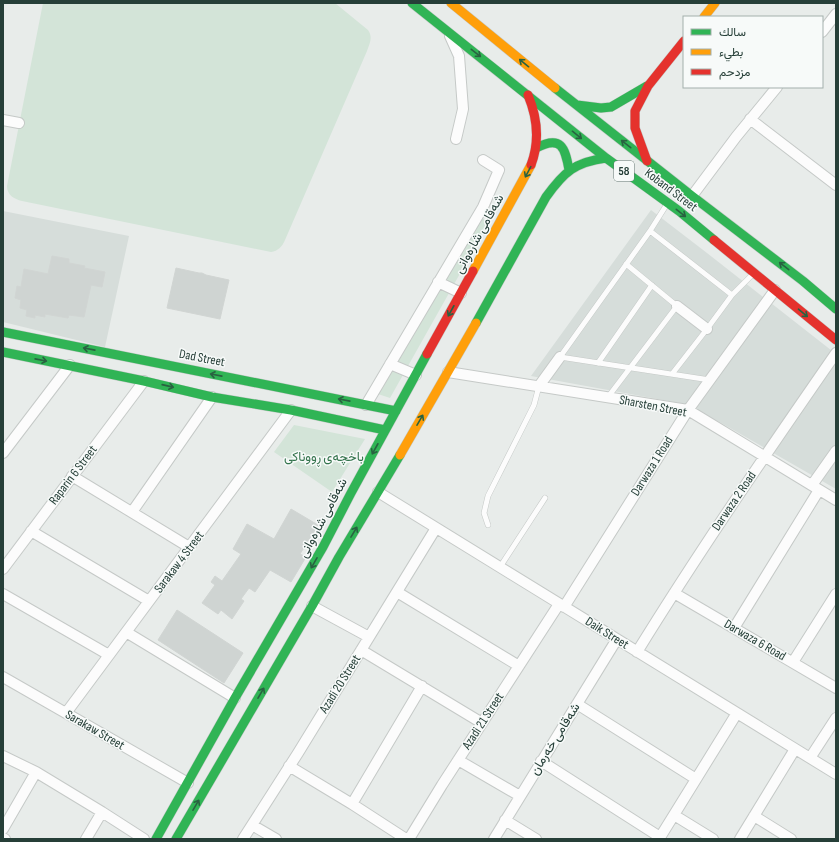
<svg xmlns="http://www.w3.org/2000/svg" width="839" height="842" font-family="'Sofia Sans Condensed',Vazirmatn,sans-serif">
<rect width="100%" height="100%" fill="#e8ecea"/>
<path fill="#d6ddda" d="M 651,210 L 707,253 L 836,354 L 836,489 L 723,424 L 685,404 L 531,376 Z
M 3,211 L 129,236 L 105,347 L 3,322 Z"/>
<path fill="#d3e4d8" d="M 43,3 L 335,3 L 368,30 C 373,37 370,43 367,51 L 285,240 C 282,247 278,251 271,252 L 22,201 C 14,199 7,195 7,186 Z
M 477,215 L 489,222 L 390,398 L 375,393 Z
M 294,425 L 365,439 L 332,492 L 274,452 Z"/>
<path fill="#cfd4d2" stroke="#d1d5d3" d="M 52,256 L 69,259 L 69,263 L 85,266 L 84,268 L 105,272 L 102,287 L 91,285 L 84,317 L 69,315 L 68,318 L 45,314 L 45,317 L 35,315 L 35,318 L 26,316 L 27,310 L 20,308 L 21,300 L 15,298 L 17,286 L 21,287 L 24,269 L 48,274 Z
M 176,268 L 199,273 L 202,273 L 206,275 L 229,280 L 220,319 L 167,308 Z
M 291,509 L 318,525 L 300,554 L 306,557 L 291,582 L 270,570 L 255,592 L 249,588 L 241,599 L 244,601 L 232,619 L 221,610 L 218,614 L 202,603 L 215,585 L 211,582 L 215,576 L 222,581 L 241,554 L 233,549 L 247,524 L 274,539 Z
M 177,610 L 243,653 L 224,683 L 158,640 Z"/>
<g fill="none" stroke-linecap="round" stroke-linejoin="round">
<g stroke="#c5c9c7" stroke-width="6">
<path id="lane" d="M 667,204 L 650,231 L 560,357 L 710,380
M 650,231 L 732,295
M 598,363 L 652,285
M 672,374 L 707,329 L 732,295 L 753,274
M 608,397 L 677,306 L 626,264
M 488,525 L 484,513 L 488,496 L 534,405 L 539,386
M 500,567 L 545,498"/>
</g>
<g stroke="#c5c9c7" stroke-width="12">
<path id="street" d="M 822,32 L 836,14
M 450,36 L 459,56 L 463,109 L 456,139
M 750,119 L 836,185
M 3,120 L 19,123
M 692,196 L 736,137 L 777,87
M 438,282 L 461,293
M 677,306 L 707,329
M 390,364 L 416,375
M 448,372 L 688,410 L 836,500
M 539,386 L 560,357
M 366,405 L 483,207 L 499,170 L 483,160
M 3,453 L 70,365
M 72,476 L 189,547
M 812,485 L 836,451
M 378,492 L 836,774
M 132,512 L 212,397
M 31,531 L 149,601
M 3,569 L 144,381
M 397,592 L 519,666
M 674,593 L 836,688
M 3,594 L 109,655
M 312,606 L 369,637
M 564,607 L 688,410 L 775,290
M 734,628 L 819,490
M 126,632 L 235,698
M 361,650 L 482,723
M 637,652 C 700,550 768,451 836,353
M 793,662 L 836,594
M 3,677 L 188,783
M 577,704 L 696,779
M 66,713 L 291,410
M 3,756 L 36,772 L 102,812 L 144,839
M 810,758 L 836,718
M 458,760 L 520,796
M 541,761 L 660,837
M 289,766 L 352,804 L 406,839
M 352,804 L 422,686
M 674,815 L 713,839
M 754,816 L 791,839
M 505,820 L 536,839
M 252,825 L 276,839
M 3,829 L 36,772
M 3,838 L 5,839
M 86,839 L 102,812
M 243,839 L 298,753 L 436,528
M 409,839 L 442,785 L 559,604
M 494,839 L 617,639
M 659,839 L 737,713
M 740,839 L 795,749"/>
</g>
<g stroke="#c4c9c7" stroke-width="10">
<path id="fast" d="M 412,3 L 606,158 L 679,211 L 714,240
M 555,88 L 692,196 L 803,281 L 836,309
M 577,105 L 601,108 L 611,107 L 647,86
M 536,148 C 561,135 565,147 569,170
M 476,323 L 546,197 C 564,172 575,162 606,158
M 3,332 L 396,411
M 3,352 L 144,381 L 212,397 L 291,410 L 385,430
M 156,839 L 235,698 L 323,547 L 351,493 L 427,354
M 176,839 L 312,606 L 339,557 L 400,455"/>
</g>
<g stroke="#c4c9c7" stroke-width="10">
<path id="slow" d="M 451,3 L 555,88
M 704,17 L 715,3
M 473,271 L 531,165
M 400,455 L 476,323"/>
</g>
<g stroke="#c4c9c7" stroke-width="10">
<path id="jam" d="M 528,95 C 538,119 540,141 531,165
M 647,161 L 635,128 L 635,111 L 648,86 L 684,41
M 714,240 L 836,340
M 427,354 L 473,271"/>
</g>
<use href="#lane" stroke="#fcfcfc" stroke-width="5"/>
<use href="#street" stroke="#fcfcfc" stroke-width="10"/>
<use href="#fast" stroke="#30b455" stroke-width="9"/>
<use href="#slow" stroke="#ff9f0a" stroke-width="9"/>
<use href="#jam" stroke="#e5322d" stroke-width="9"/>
</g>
<defs><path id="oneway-shaft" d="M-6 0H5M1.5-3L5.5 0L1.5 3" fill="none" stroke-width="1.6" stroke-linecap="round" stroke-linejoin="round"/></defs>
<g stroke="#296241">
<use href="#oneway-shaft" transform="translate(476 53) rotate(38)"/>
<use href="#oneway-shaft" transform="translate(524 63) rotate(-141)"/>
<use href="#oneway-shaft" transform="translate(577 135) rotate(39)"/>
<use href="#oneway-shaft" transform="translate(626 144) rotate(-142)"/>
<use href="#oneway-shaft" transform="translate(528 172) rotate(118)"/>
<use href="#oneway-shaft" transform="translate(681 213) rotate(38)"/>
<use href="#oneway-shaft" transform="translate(784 266) rotate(-142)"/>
<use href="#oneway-shaft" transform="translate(451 311) rotate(119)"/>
<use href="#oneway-shaft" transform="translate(803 313) rotate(40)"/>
<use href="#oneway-shaft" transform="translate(89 349) rotate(-169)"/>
<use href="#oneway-shaft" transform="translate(41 360) rotate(11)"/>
<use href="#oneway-shaft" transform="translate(216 375) rotate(-169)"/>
<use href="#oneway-shaft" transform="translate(168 386) rotate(13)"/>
<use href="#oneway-shaft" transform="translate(344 400) rotate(-169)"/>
<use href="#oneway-shaft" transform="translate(420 420) rotate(-60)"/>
<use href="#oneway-shaft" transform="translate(375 449) rotate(119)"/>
<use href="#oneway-shaft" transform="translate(354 532) rotate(-59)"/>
<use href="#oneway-shaft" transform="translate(314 563) rotate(120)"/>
<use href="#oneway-shaft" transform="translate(261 693) rotate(-60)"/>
<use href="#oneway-shaft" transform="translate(196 805) rotate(-60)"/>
</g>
<g text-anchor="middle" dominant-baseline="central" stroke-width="3" stroke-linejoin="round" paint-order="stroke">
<rect fill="#f7faf9" stroke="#657772" stroke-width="1" x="614" y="161" width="20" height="20" rx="3"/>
<g font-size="12" font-weight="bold" fill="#263f38">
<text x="624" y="171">58</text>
</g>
<g font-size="13" fill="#263f38" stroke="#f7faf9">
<text transform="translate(671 190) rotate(37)">Koband Street</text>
<text transform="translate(479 234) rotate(-61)">شەقامی شارەوانی</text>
<text transform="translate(202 358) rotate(11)">Dad Street</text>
<text transform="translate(653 406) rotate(11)">Sharsten Street</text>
<text transform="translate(652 466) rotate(-58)">Darwaza 1 Road</text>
<text transform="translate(73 475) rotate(-53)">Raparin 6 Street</text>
<text transform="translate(734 501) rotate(-56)">Darwaza 2 Road</text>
<text transform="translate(323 518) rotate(-62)">شەقامی شارەوانی</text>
<text transform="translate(179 562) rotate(-53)">Sarakaw 4 Street</text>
<text transform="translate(607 633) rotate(32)">Daik Street</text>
<text transform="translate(755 640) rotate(30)">Darwaza 6 Road</text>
<text transform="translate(340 684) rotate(-58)">Azadi 20 Street</text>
<text transform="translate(483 721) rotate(-57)">Azadi 21 Street</text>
<text transform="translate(95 730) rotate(30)">Sarakaw Street</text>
<text transform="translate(555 739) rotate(-58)">شەقامی خەرمان</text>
</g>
<g font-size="13" fill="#33734c" stroke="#f7faf9">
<text x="324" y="457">باخچەی ڕووناکی</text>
</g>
</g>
<rect width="839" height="842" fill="none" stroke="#263f38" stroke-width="8"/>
<rect x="683" y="16" width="140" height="72" fill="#f7faf9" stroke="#a3afac"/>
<rect x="691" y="29" width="20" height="6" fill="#30b455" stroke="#a3afac"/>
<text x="719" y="36" font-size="12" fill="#263f38">سالك</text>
<rect x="691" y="49" width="20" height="6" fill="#ff9f0a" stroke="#a3afac"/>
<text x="719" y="56" font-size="12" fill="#263f38">بطيء</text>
<rect x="691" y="69" width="20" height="6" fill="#e5322d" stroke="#a3afac"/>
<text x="719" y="76" font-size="12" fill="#263f38">مزدحم</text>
</svg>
